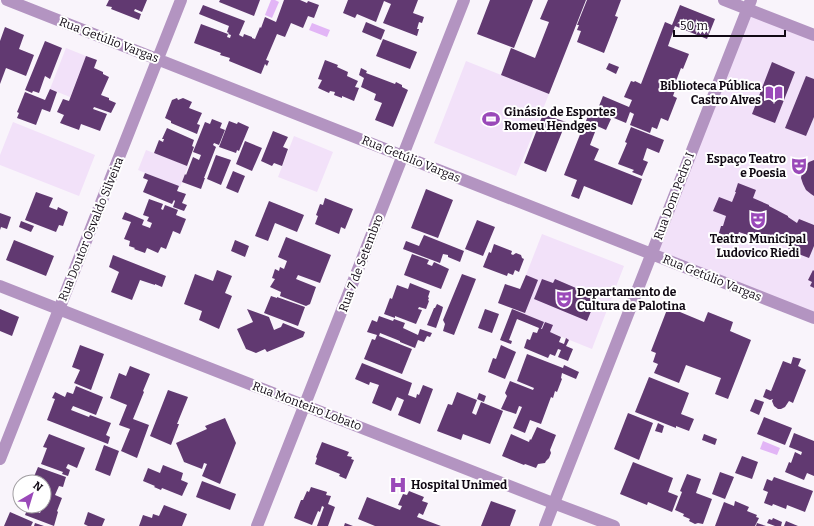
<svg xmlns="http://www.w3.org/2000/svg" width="814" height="526" font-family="Bitter,serif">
<rect width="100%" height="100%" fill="#f9f4fb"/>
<path fill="#f2e1f9" d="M 748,9 L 814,35 L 814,318 L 652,254 Z
M 66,48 L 86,56 L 70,97 L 50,89 Z
M 466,61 L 549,94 L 516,176 L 434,143 Z
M 13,122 L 95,155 L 79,196 L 0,165 L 0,155 Z
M 294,136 L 333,152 L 317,192 L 278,177 Z
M 146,150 L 188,166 L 180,187 L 138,170 Z
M 542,234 L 624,266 L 592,349 L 510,316 Z"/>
<path fill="#e2b5f6" d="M 271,0 L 275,0 L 279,2 L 272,18 L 265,15 Z
M 312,23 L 330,30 L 327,37 L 309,30 Z
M 763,441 L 780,448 L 777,455 L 760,449 Z"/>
<path fill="#613971" d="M 109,0 L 147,0 L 142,12 L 135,9 L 134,11 L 141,14 L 139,20 L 111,9 L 112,7 L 106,6 Z
M 220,0 L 260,0 L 254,16 L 219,2 Z
M 284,0 L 300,0 L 307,3 L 308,1 L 319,5 L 314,18 L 308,16 L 303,28 L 291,23 L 285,37 L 277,34 L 266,60 L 269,61 L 267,66 L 265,64 L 261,74 L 229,61 L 230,58 L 220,55 L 221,53 L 194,43 L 201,24 L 228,34 L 227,37 L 230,38 L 231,35 L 228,34 L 229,33 L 227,32 L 229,26 L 199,14 L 203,5 L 245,21 L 239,35 L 243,37 L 244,34 L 252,37 L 252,38 L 255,39 L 260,27 L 261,28 L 265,17 L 276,22 Z
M 348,0 L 418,0 L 413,13 L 424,17 L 422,23 L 419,22 L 417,29 L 419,29 L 417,36 L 383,23 L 391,4 L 384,1 L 376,22 L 357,14 L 355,18 L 343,13 Z
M 490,0 L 533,0 L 514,48 L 477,34 Z
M 548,0 L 586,0 L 549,94 L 501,75 L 511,48 L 535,58 L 549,22 L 540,19 Z
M 587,0 L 621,0 L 615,16 L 618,17 L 604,53 L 577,42 L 581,31 L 577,30 L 579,25 L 577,25 Z
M 680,5 L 715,19 L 707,39 L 675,26 L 668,46 L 689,54 L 683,69 L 681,68 L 676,81 L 678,82 L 673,96 L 677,98 L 668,121 L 661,118 L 657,129 L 652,127 L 650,133 L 630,125 L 634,114 L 630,112 L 626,123 L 597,111 L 603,96 L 629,107 L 632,100 L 624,97 L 631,81 L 634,82 L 635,81 L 641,84 L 665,22 L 672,25 Z
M 366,22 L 385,30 L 381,40 L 362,32 Z
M 5,27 L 24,35 L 19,49 L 34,55 L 26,76 L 6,68 L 0,84 L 0,41 Z
M 383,39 L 417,52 L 410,69 L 376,56 Z
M 45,41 L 62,48 L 50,79 L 45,76 L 39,93 L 33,91 L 32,93 L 25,90 Z
M 86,56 L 97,60 L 94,68 L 103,72 L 103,74 L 109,77 L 101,95 L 109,98 L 109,100 L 116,103 L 111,113 L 94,107 L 93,109 L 107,114 L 100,131 L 81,124 L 79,130 L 60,123 L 64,115 L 57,112 L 63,99 L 69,101 Z
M 325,60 L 338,65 L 337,67 L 348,72 L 347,76 L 358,81 L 355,87 L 359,88 L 354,101 L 342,96 L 342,98 L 334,95 L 335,92 L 330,91 L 329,93 L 318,88 L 322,80 L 318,79 Z
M 772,62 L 795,72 L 775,123 L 752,114 Z
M 609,63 L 619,67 L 616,74 L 606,69 Z
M 361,68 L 367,71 L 366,73 L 395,84 L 396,82 L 402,85 L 402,87 L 408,90 L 393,127 L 375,120 L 382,103 L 374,100 L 376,94 L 361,87 L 364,78 L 359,75 Z
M 806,76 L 814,79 L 814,117 L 806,136 L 785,128 Z
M 50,89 L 57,92 L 50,112 L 42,109 L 36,125 L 17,118 L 19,113 L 17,112 L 25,92 L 45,100 Z
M 177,98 L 178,100 L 183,98 L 192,102 L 189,108 L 202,113 L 197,124 L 200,125 L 197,134 L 171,123 L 171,121 L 165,118 L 172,100 Z
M 590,110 L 611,119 L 606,130 L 586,121 Z
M 543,114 L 566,122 L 546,172 L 524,163 Z
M 212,119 L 222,123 L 220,128 L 225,130 L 219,145 L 214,143 L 213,145 L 216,147 L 204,178 L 205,178 L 201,189 L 182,182 L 185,174 L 186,175 L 193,157 L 199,160 L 201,155 L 193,152 L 205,122 L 210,124 Z
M 229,121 L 237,124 L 238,122 L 249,127 L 239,151 L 237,150 L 236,153 L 219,147 Z
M 583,127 L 595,132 L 590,145 L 599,149 L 594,160 L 642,179 L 632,205 L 584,186 L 579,199 L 571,196 L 577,180 L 564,175 Z
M 631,127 L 664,140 L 659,153 L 647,148 L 643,160 L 648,162 L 642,176 L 632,172 L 634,170 L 618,164 L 627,143 L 625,142 Z
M 167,128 L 194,140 L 192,146 L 194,147 L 187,166 L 154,153 L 159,140 L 163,142 L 164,139 L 162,139 Z
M 273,131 L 288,137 L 283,147 L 288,149 L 282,166 L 274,163 L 272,166 L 261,161 Z
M 245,141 L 262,148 L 252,171 L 236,164 Z
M 216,155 L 231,160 L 221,185 L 207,179 Z
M 814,160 L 814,196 L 811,194 L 806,190 L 803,184 L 801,178 L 802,172 L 805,166 L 809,162 Z
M 233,171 L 245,176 L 238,193 L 226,188 Z
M 145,173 L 179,186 L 177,191 L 186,194 L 182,203 L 187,205 L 184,211 L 173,207 L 175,201 L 174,200 L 172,204 L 143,192 L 148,180 L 143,178 Z
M 738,183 L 756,190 L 753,198 L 769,205 L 769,206 L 788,216 L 788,217 L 797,223 L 799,219 L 814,225 L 814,246 L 809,258 L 788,250 L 790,244 L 777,241 L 777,242 L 759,238 L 759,239 L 739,232 L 736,240 L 719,233 L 721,226 L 723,226 L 726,216 L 713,211 L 719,197 L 732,202 L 736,192 L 735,192 Z
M 426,189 L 453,200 L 438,238 L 411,228 Z
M 36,192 L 53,198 L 49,207 L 57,210 L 58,207 L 68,212 L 63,226 L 59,225 L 56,232 L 25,220 Z
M 325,198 L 353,209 L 345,229 L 341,227 L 339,234 L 315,224 L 318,216 L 316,215 L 320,204 L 323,205 Z
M 149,199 L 163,204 L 161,209 L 163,210 L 165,205 L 178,210 L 176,215 L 186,219 L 180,234 L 173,231 L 166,249 L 161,247 L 158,253 L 147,248 L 145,253 L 134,249 L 135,248 L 129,246 L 130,241 L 124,239 L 131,222 L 122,219 L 125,212 L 144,220 L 142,225 L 150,228 L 152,223 L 147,221 L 149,217 L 143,215 Z
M 269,201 L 304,215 L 297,232 L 275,223 L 268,241 L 255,236 Z
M 0,213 L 11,217 L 7,229 L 1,227 L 0,230 Z
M 477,220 L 495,227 L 483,256 L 465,249 Z
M 21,221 L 34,226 L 31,232 L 19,227 Z
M 424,235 L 464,251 L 460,262 L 448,257 L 448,255 L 443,254 L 440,263 L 403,249 L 406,241 L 419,246 Z
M 286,237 L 331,255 L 320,283 L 298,275 L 296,279 L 316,287 L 310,304 L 306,306 L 280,296 L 281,292 L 270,287 L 275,279 L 272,278 L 275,269 L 279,271 L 280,267 L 284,269 L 287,261 L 278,257 Z
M 14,240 L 54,256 L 46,276 L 6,260 Z
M 235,240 L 249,246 L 245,257 L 231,251 Z
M 494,244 L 512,251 L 511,254 L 513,255 L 516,253 L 521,255 L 522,258 L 524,259 L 519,272 L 515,270 L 513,275 L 508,273 L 507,276 L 483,267 L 489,252 L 491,253 Z
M 412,254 L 429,260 L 427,264 L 432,266 L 434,262 L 449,269 L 441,289 L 404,275 Z
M 113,255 L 166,276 L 162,287 L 155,284 L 155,285 L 140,280 L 132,300 L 111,292 L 119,272 L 109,267 Z
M 217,270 L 232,276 L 225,293 L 232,296 L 219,329 L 199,320 L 202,311 L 184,304 L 195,274 L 213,281 Z
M 813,270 L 814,271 L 814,288 L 810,286 L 812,282 L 808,280 Z
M 462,274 L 476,279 L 454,335 L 443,331 L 445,324 L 443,320 Z
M 526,275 L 538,280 L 525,313 L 498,303 L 505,284 L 520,289 Z
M 542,279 L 553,283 L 555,279 L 597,297 L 587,321 L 534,299 Z
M 410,283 L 430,291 L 428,297 L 429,298 L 428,300 L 429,301 L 426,309 L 419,307 L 418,309 L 422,310 L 416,324 L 395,316 L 395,318 L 384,314 L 390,298 L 392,299 L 397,285 L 408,289 Z
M 271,296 L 277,298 L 277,297 L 305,307 L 298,326 L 264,313 Z
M 437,304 L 443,307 L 442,311 L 436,328 L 427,325 L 434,308 L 435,308 Z
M 668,307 L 704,322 L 708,312 L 733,322 L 730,331 L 751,340 L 728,399 L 715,394 L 721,378 L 686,365 L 679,383 L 654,373 L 658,364 L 653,362 L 656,353 L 651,351 Z
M 0,309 L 19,317 L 12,336 L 0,331 Z
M 247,309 L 269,317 L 274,330 L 281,327 L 283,323 L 305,332 L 303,337 L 267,352 L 265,349 L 256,353 L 246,349 L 237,329 L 253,322 Z
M 485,309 L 499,314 L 492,333 L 478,328 Z
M 512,309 L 544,322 L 541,329 L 542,329 L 545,322 L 553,325 L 550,332 L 561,337 L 559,342 L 564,344 L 566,338 L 569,340 L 566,346 L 573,349 L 568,361 L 558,357 L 561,350 L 558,349 L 555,356 L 550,354 L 548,358 L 524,348 L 527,339 L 530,340 L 533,332 L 537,333 L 539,328 L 517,319 L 509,340 L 512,341 L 511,344 L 500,340 Z
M 379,316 L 393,321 L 394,319 L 405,323 L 403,328 L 418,335 L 420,329 L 432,333 L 430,337 L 427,336 L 424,342 L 418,340 L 415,348 L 400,342 L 400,341 L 380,333 L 379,336 L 412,349 L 402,374 L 364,359 L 372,339 L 375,340 L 377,335 L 367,332 L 372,320 L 377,322 Z
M 80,345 L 104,354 L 91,390 L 74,383 L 80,370 L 72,367 Z
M 501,345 L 516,352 L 505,379 L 488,372 L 493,358 L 496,359 Z
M 527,354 L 563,368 L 564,365 L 579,372 L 576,379 L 562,373 L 561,378 L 562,379 L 557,392 L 555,391 L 553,398 L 551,397 L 541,424 L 530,420 L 525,433 L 513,428 L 522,407 L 519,406 L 516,414 L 501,409 L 507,396 L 505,393 L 510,381 L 533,390 L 534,388 L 517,381 Z
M 793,357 L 801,359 L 798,366 L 806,370 L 793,403 L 789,401 L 785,407 L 781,409 L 778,409 L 774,406 L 772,401 L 773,399 L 770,400 L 763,397 L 766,389 L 771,391 L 783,361 L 791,364 Z
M 362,363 L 412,383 L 408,395 L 416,398 L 417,394 L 419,395 L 423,385 L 433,389 L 420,424 L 398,415 L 404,400 L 397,397 L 391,411 L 372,403 L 379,385 L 370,382 L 369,385 L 355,379 Z
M 130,366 L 150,374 L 143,391 L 144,392 L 133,419 L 149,425 L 137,458 L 121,451 L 130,429 L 119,425 L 127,405 L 110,398 L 119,373 L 126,376 Z
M 649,377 L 689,393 L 681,414 L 694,419 L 689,431 L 676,426 L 676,428 L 635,412 Z
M 76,386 L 103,397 L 96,415 L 73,406 L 71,410 L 89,417 L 90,415 L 111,423 L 106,435 L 110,437 L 108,444 L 47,420 L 55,399 L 52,398 L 55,392 L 65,397 L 67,392 L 73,394 Z
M 168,390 L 188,397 L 177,424 L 179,424 L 171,445 L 150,436 Z
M 457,392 L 477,400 L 472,413 L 476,415 L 481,402 L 503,411 L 490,444 L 463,434 L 461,440 L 437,431 L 448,404 L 452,405 Z
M 479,393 L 486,396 L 484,402 L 477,399 Z
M 755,399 L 764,402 L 759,415 L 750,411 Z
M 628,413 L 653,423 L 639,460 L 614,449 Z
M 764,417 L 792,428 L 785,445 L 757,434 Z
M 225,418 L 236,443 L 220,484 L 202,476 L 207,464 L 204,463 L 202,469 L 184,462 L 176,443 L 207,429 L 205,426 Z
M 658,423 L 664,426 L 662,433 L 655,431 Z
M 537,427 L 556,435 L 550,450 L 551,453 L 549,458 L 546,461 L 545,463 L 538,464 L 536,468 L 525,464 L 524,465 L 502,456 L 511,434 L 529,442 L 530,439 L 531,440 Z
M 794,433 L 814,441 L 814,476 L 807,473 L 804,480 L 785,472 L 789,462 L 791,463 L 795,452 L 801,455 L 802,452 L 789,447 Z
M 49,434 L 85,448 L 77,468 L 68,464 L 66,468 L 70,470 L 68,476 L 62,474 L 63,472 L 41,464 L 47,448 L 43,447 Z
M 704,434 L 717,439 L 715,445 L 702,440 Z
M 322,442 L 349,452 L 347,456 L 352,457 L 351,459 L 354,460 L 346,479 L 339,476 L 340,474 L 315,464 L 317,458 L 316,457 Z
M 104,445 L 119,451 L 110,476 L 95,470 Z
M 742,456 L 758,462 L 752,479 L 735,473 Z
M 633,462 L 673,478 L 668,492 L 678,496 L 672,512 L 648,502 L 647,505 L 620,494 Z
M 163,465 L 183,473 L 181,480 L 188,483 L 182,496 L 162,488 L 161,490 L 154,487 L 155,486 L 143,481 L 148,468 L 160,473 Z
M 38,467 L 66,477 L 63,487 L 59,486 L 55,495 L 62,498 L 57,511 L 58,512 L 54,526 L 25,515 L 27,510 L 31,511 L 31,509 L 40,513 L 42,508 L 37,506 L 44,506 L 44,482 L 29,482 L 31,478 L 33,479 Z
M 720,472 L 734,477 L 725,499 L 712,494 Z
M 687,474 L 701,479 L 696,493 L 712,499 L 703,524 L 698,523 L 695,524 L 689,521 L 690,519 L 683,516 L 684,514 L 675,510 L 682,492 L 680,491 Z
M 774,477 L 813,491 L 805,512 L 787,505 L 786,509 L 773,504 L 772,506 L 764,503 L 768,492 L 763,490 L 767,479 L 772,481 Z
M 202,481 L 236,494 L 230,510 L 196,497 Z
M 311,487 L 327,492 L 326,495 L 331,496 L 328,504 L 335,507 L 328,526 L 317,526 L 324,507 L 322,506 L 320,512 L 318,511 L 312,525 L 294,518 L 301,500 L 303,500 L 307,491 L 309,492 Z
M 409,491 L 424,497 L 422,501 L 428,503 L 423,515 L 419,513 L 417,517 L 441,526 L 375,526 L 358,519 L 367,497 L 400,510 L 402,506 L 398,505 L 403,494 L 407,495 Z
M 491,501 L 516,510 L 510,526 L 481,526 Z
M 735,501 L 749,507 L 747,511 L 757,515 L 756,517 L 759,518 L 755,526 L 715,526 L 724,502 L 734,506 Z
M 164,505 L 187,514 L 182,526 L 139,526 L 143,515 L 152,518 L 153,514 L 159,516 Z
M 10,512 L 33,522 L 31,526 L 4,526 Z
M 88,512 L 105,519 L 102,526 L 88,526 L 84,524 Z
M 773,518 L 782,522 L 781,526 L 775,526 L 767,523 L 769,519 L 772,520 Z
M 786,521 L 798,526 L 784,526 Z
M 35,523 L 44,526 L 34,526 Z
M 345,523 L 353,526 L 344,526 Z
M 757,523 L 766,526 L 756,526 Z"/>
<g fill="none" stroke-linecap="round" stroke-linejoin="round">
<path stroke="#b394c1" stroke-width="12" d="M 7,0 L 814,318
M 724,0 L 814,35
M 0,286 L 553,503 L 614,526
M 0,459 L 181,0
M 257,526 L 464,0
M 545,526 L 751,0"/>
</g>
<defs>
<g id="library-bare" transform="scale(1.38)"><path d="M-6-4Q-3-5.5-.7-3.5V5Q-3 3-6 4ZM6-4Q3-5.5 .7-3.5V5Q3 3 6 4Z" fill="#9a49b9" stroke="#fff" stroke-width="2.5" paint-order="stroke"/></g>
<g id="stadium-bare" transform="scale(1.38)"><path d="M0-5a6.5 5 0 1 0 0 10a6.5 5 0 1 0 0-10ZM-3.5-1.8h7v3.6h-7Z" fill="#9a49b9" stroke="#fff" stroke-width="2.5" paint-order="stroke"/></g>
<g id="theatre-bare" transform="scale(1.38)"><path d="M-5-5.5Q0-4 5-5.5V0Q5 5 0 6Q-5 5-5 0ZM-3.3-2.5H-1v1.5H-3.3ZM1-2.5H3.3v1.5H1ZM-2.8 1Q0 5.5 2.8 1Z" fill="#9a49b9" stroke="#fff" stroke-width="2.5" paint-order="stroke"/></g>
<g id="hospital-bare" transform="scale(1.38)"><path d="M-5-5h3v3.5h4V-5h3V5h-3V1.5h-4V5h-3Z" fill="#9a49b9" stroke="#fff" stroke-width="2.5" paint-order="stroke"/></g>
</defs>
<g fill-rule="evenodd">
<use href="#library-bare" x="774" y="93"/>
<use href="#stadium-bare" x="491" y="119"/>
<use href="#theatre-bare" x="799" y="166"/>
<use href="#theatre-bare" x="758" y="220"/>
<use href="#theatre-bare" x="564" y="299"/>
<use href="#hospital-bare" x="398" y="485"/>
</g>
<g text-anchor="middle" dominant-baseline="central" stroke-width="4" stroke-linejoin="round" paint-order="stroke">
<g font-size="12" fill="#110914" stroke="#fff">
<text transform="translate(109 40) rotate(21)">Rua Getúlio Vargas</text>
<text transform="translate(411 159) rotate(22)">Rua Getúlio Vargas</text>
<text transform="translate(674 196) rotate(-69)">Rua Dom Pedro I</text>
<text transform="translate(91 229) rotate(-68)">Rua Doutor Osvaldo Silveira</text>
<text transform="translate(361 263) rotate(-69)">Rua 7 de Setembro</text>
<text transform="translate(712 278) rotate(22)">Rua Getúlio Vargas</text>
<text transform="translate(307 406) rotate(21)">Rua Monteiro Lobato</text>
</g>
<g font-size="12" font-weight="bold" fill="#110914" stroke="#fff" text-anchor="start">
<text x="761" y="86" text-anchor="end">Biblioteca Pública<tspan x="761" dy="14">Castro Alves</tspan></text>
<text x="504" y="112">Ginásio de Esportes<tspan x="504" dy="14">Romeu Hendges</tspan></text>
<text x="786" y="159" text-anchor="end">Espaço Teatro<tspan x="786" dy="14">e Poesia</tspan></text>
<text x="758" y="239" text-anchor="middle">Teatro Municipal<tspan x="758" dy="14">Ludovico Riedi</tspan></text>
<text x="577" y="292">Departamento de<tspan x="577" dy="14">Cultura de Palotina</tspan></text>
<text x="411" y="485">Hospital Unimed</text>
</g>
</g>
<g transform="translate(32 494) rotate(38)"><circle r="19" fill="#ffffff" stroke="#a09da1"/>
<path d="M0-3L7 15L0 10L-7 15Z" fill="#9a49b9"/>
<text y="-6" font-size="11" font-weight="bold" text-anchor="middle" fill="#110914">N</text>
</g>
<path d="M674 30v6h111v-6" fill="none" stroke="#110914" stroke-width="2"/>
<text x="680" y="30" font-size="12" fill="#110914" stroke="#ffffff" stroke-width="3" paint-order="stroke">50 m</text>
</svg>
